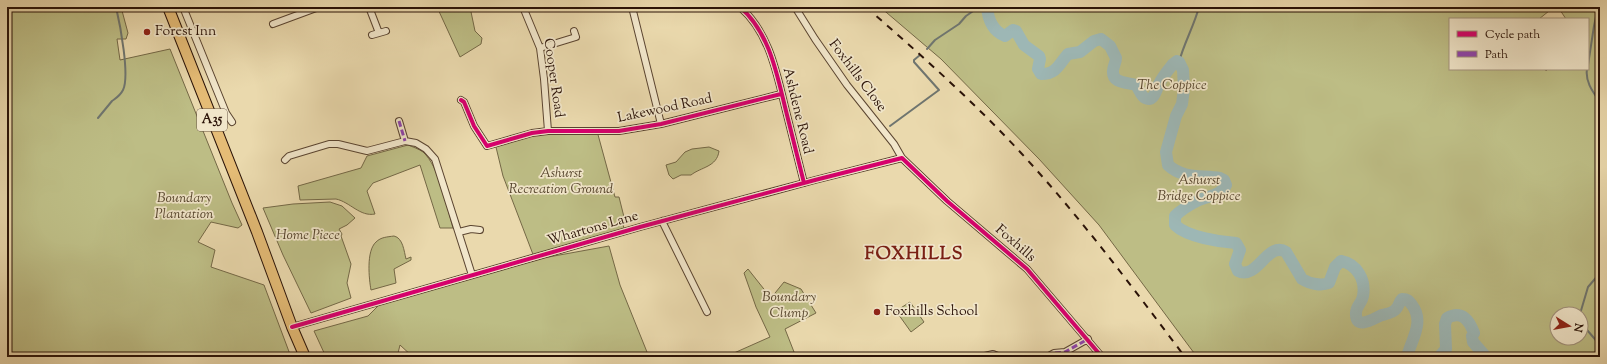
<svg xmlns="http://www.w3.org/2000/svg" width="1607" height="364" font-family="'Sorts Mill Goudy',serif">
<rect width="100%" height="100%" fill="#ead9ad"/>
<filter id="stains"><feTurbulence type="fractalNoise" baseFrequency=".005" numOctaves="4"/><feColorMatrix values="0 0 0 0 .2 0 0 0 0 .09 0 0 0 0 .02 0 0 0 .5 -.17"/></filter>
<radialGradient id="worn" r=".72"><stop offset=".6" stop-color="#630" stop-opacity="0"/><stop offset="1" stop-color="#630" stop-opacity=".3"/></radialGradient>
<path fill="#bdbd85" stroke="#746846" fill-rule="evenodd" d="M 7,7 L 121,7 L 128,33 L 126,39 L 117,39 L 120,60 L 170,49 L 232,203 L 242,225 L 238,228 L 211,222 L 198,242 L 215,250 L 211,267 L 264,285 L 291,357 L 7,357 Z
M 437,7 L 470,7 L 475,31 L 482,38 L 481,44 L 460,57 Z
M 880,7 L 1554,7 L 1539,19 L 1450,19 L 1450,69 L 1545,69 L 1546,71 L 1548,69 L 1588,69 L 1588,19 L 1566,19 L 1558,7 L 1600,7 L 1600,270 L 1595,275 L 1600,280 L 1600,357 L 1197,357 L 1099,225 L 1039,159 L 941,59 ZM 1557,314 L 1581,314 L 1581,338 L 1557,338 Z
M 597,131 L 615,197 L 619,197 L 625,221 L 622,222 L 625,231 L 534,257 L 503,176 L 495,143 L 532,133 Z
M 408,145 C 413,147 419,149 423,152 C 439,166 447,207 453,228 L 440,228 L 420,165 L 373,183 L 367,191 L 375,214 C 360,217 350,202 336,199 L 300,200 L 298,186 L 361,168 L 367,156 Z
M 709,147 L 719,151 C 717,167 701,167 691,175 L 681,175 L 673,179 L 669,175 L 666,165 L 676,162 L 685,152 L 692,149 Z
M 330,202 L 342,206 L 355,218 L 347,225 L 339,229 L 342,234 L 341,236 L 351,264 L 347,283 L 351,298 L 311,313 L 283,255 L 263,208 L 293,204 Z
M 394,236 C 403,238 404,251 406,259 L 411,257 L 411,260 L 394,269 L 396,283 L 371,290 C 369,279 366,251 376,242 C 381,237 387,237 394,236 Z
M 609,246 L 620,285 L 649,357 L 413,357 L 400,345 L 397,357 L 326,357 L 314,331 L 368,316 L 380,304 L 543,258 Z
M 748,269 L 771,298 L 784,282 L 801,289 L 816,313 L 785,329 L 796,357 L 725,357 L 770,337 L 756,307 L 744,273 Z
M 910,302 L 924,322 L 911,332 L 896,311 Z"/>
<g fill="none" stroke-linecap="round" stroke-linejoin="round">
<path stroke="#6f756f" stroke-width="2" d="M 927,49 L 935,40 L 959,24 L 966,16 L 979,7
M 1179,62 C 1184,43 1194,26 1199,7
M 1588,65 L 1594,26 L 1598,7
M 1587,69 C 1585,82 1593,92 1600,102
M 98,118 C 103,112 107,107 112,101 C 116,98 120,96 123,90 C 130,76 120,24 116,7
M 890,126 L 939,90 L 914,62 L 914,60 L 920,55
M 1580,314 L 1588,287 L 1600,273
M 1581,323 L 1600,345"/>
<path stroke="#9db7b5" stroke-width="12" d="M 987,7 C 988,19 993,31 1005,36 L 1013,30 L 1016,31 L 1024,45 L 1039,56 L 1040,59 L 1038,69 L 1041,74 C 1057,74 1059,64 1068,54 L 1080,52 L 1094,41 L 1101,39 L 1110,46 L 1116,58 C 1116,62 1113,67 1113,71 C 1112,84 1128,82 1136,85 C 1139,89 1141,96 1145,98 C 1155,103 1157,86 1160,82 C 1164,75 1169,69 1173,64 L 1177,61 L 1179,62 L 1183,70 L 1184,89 L 1182,104 L 1176,116 L 1166,152 L 1168,165 C 1183,179 1201,175 1220,178 L 1224,180 L 1226,185 C 1222,195 1208,196 1199,200 C 1191,204 1182,209 1175,216 L 1175,225 C 1187,237 1220,242 1236,243 L 1240,250 L 1235,264 L 1238,271 C 1257,281 1268,240 1286,252 L 1302,279 C 1310,284 1321,286 1329,283 L 1335,267 L 1341,261 C 1357,264 1366,280 1363,296 C 1362,303 1356,306 1356,313 C 1355,332 1376,317 1382,315 C 1386,314 1393,313 1396,309 C 1399,306 1399,302 1402,299 C 1408,299 1409,301 1412,305 C 1425,322 1411,340 1407,357
M 1439,357 L 1446,349 L 1445,324 L 1447,318 C 1462,310 1469,320 1474,333 L 1472,336 L 1473,342 L 1486,357"/>
<g stroke="#5a4430" stroke-width="8">
<path id="street" d="M 183,7 L 226,113 L 232,122
M 369,7 L 379,33
M 523,7 L 540,48 L 544,79 L 548,131
M 632,7 L 661,124
M 740,7 C 770,33 777,75 786,111 C 792,135 798,159 804,183
M 795,7 L 815,39 L 847,85 L 894,144 L 902,158
M 273,24 L 319,7
M 372,35 L 386,31
M 540,48 L 576,37 L 574,31
M 461,100 L 464,102 L 474,126 L 487,146 L 532,133 L 548,131 L 619,131 L 661,124 L 781,94
M 399,121 L 405,141
M 902,158 L 947,201 L 1027,269 L 1102,357
M 285,160 L 289,156 L 329,144 L 338,144 L 367,151 L 405,141 L 416,143 L 426,149 L 435,159 L 472,275
M 662,221 L 707,312
M 459,232 L 471,229 L 480,230
M 292,327 L 640,227 L 815,180 L 902,158
M 985,356 L 993,354 L 1000,357
M 1047,357 L 1054,353 L 1065,352 L 1088,339"/>
</g>
<g stroke="#2a1207" stroke-width="12">
<path id="primary" d="M 168,7 L 257,232 L 292,327 L 305,357"/>
</g>
<use href="#street" stroke="#f1e6ca" stroke-width="6"/>
<use href="#primary" stroke="#e5bc76" stroke-width="10"/>
<path stroke="#2a1207" stroke-width="2" stroke-dasharray="7 7" stroke-linecap="butt" d="M 866,7 C 920,54 974,102 1022,154 C 1081,218 1133,288 1185,357"/>
<path stroke="#8e44ad" stroke-width="3" stroke-dasharray="6 3" stroke-linecap="butt" d="M 399,121 L 405,141
M 985,356 L 993,354 L 1000,357
M 1047,357 L 1054,353 L 1065,352 L 1088,339"/>
<g stroke="#f1e6ca" stroke-width="6">
<path id="cycleway" d="M 740,7 C 770,33 777,75 786,111 C 792,135 798,159 804,183
M 461,100 L 464,102 L 474,126 L 487,146 L 532,133 L 548,131 L 619,131 L 661,124 L 781,94
M 292,327 L 640,227 L 815,180 L 902,158 L 947,201 L 1027,269 L 1102,357"/>
</g>
<use href="#cycleway" stroke="#d6006c" stroke-width="4"/>
</g>
<g fill="#8f2418" stroke="#f1e6ca" stroke-width="1.5">
<circle cx="147" cy="32" r="4"/>
<circle cx="877" cy="312" r="4"/>
</g>
<g text-anchor="middle" dominant-baseline="central" stroke-width="3.5" stroke-linejoin="round" paint-order="stroke">
<rect fill="#f1e6ca" stroke="#665242" stroke-width="1" x="197" y="109" width="30" height="22" rx="3"/>
<g font-size="13" font-weight="bold" fill="#2a1207">
<text x="212" y="120">A35</text>
</g>
<g font-size="14" fill="#2a1207" stroke="#f1e6ca" text-anchor="start">
<text x="155" y="32">Forest Inn</text>
<text x="885" y="312">Foxhills School</text>
</g>
<g font-size="14" fill="#2a1207" stroke="#f1e6ca">
<text transform="translate(857 76) rotate(53)">Foxhills Close</text>
<text transform="translate(553 78) rotate(82)">Cooper Road</text>
<text transform="translate(665 109) rotate(-12)">Lakewood Road</text>
<text transform="translate(797 111) rotate(76)">Ashdene Road</text>
<text transform="translate(593 229) rotate(-16)">Whartons Lane</text>
<text transform="translate(1015 244) rotate(41)">Foxhills</text>
</g>
<g font-size="14" font-style="italic" fill="#56452d" stroke="#f1e6ca">
<text x="1172" y="86">The Coppice</text>
<text x="561" y="174">Ashurst<tspan x="561" dy="16">Recreation Ground</tspan></text>
<text x="1199" y="181">Ashurst<tspan x="1199" dy="16">Bridge Coppice</tspan></text>
<text x="184" y="199">Boundary<tspan x="184" dy="16">Plantation</tspan></text>
<text x="308" y="236">Home Piece</text>
<text x="789" y="298">Boundary<tspan x="789" dy="16">Clump</tspan></text>
</g>
<g font-size="18" font-weight="bold" letter-spacing="1" fill="#7a1f14" stroke="#f1e6ca">
<text x="914" y="255">FOXHILLS</text>
</g>
</g>
<rect width="1607" height="364" fill="none" stroke="#ead9ad" stroke-width="24"/>
<rect x="8" y="8" width="1591" height="348" fill="none" stroke="#2a1207" stroke-width="2"/>
<rect x="12" y="12" width="1583" height="340" fill="none" stroke="#2a1207"/>
<rect x="1449" y="18" width="140" height="52" fill="#f1e6ca" stroke="#a1917c"/>
<rect x="1457" y="31" width="20" height="6" fill="#d6006c" stroke="#a1917c"/>
<text x="1485" y="38" font-size="12" fill="#2a1207">Cycle path</text>
<rect x="1457" y="51" width="20" height="6" fill="#8e44ad" stroke="#a1917c"/>
<text x="1485" y="58" font-size="12" fill="#2a1207">Path</text>
<g transform="translate(1569 326) rotate(101)"><circle r="19" fill="#f1e6ca" stroke="#a1917c"/>
<path d="M0-3L7 15L0 10L-7 15Z" fill="#8f2418"/>
<text y="-6" font-size="11" font-weight="bold" text-anchor="middle" fill="#2a1207">N</text>
</g>
<rect width="100%" height="100%" filter="url(#stains)"/>
<rect width="100%" height="100%" fill="url(#worn)"/>
</svg>
